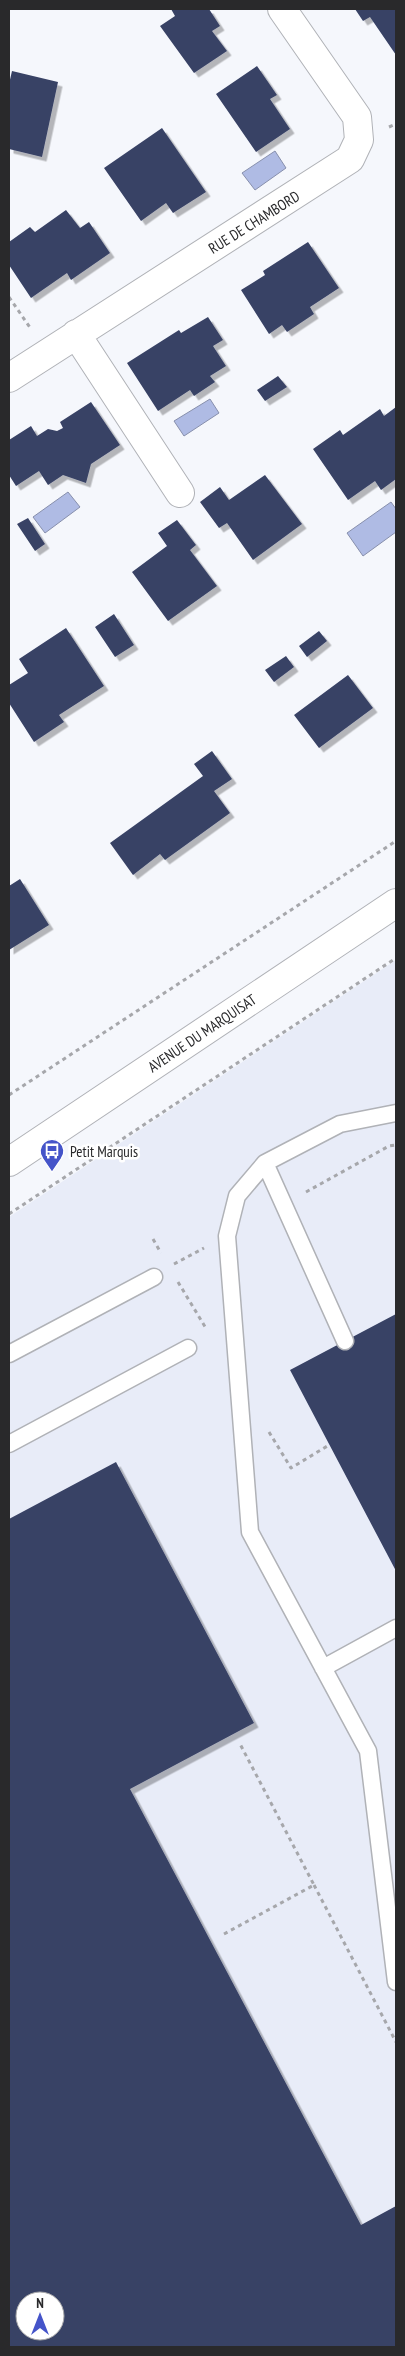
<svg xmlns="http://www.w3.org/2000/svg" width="405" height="2356" font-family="'PT Sans Narrow',sans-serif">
<defs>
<filter id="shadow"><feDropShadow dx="4.5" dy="4.5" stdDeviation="0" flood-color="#0004"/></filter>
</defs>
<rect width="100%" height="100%" fill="#f5f7fc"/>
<path fill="#e8ecf8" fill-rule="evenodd" d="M 396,960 L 396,2347 L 9,2347 L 9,1217 ZM 25,2301 L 55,2301 L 55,2331 L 25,2331 Z"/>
<path fill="#afbbe4" stroke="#878fac" d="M 275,151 L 286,168 L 255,190 L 242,173 Z
M 210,399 L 219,413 L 184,436 L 174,421 Z
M 68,492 L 80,507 L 45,533 L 33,517 Z
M 391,502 L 396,509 L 396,532 L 363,556 L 347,533 Z"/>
<path fill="#394265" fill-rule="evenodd" filter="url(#shadow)" d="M 171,9 L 209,9 L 220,26 L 212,31 L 227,51 L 194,73 L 160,26 L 175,16 Z
M 355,9 L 396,9 L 396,55 L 370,17 L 363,21 Z
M 257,66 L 277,95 L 270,99 L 290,129 L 256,152 L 216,94 Z
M 12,71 L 58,82 L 42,157 L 9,149 L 9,84 Z
M 162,128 L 206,192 L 173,213 L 166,203 L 141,221 L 104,168 Z
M 66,210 L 80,228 L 89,222 L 110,253 L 71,280 L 67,273 L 31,298 L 9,265 L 9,242 L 30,227 L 35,232 Z
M 308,242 L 339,288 L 310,307 L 314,314 L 287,332 L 282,325 L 269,334 L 241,290 L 265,275 L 263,271 Z
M 208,317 L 223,340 L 213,346 L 226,366 L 210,376 L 215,382 L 194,396 L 190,390 L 158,411 L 127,363 L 179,330 L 181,333 Z
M 278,376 L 287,387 L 265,401 L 257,390 Z
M 91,402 L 120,445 L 91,464 L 86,483 L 63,475 L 48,485 L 39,471 L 16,486 L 9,475 L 9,440 L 31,426 L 37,436 L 48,429 L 57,431 L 63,428 L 60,422 Z
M 396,407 L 396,479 L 381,490 L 375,481 L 348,500 L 313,449 L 340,430 L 343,435 L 380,409 L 384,416 Z
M 265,475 L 302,524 L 253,560 L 227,523 L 219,528 L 200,502 L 220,487 L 229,500 Z
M 28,518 L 45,544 L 35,551 L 17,524 Z
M 177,520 L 196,545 L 190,550 L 217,586 L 168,621 L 132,572 L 167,546 L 158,533 Z
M 114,614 L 134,645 L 115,657 L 95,627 Z
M 66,628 L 104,686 L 59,715 L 64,722 L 34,742 L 9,703 L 9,685 L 28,673 L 19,659 Z
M 319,631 L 327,641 L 307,657 L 299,646 Z
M 286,656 L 294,667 L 274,682 L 265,670 Z
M 348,675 L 373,708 L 319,748 L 294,715 Z
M 212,751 L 232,779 L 214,791 L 230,813 L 165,860 L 160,854 L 133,875 L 110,843 L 203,776 L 194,764 Z
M 20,879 L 49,925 L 9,950 L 9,886 Z
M 396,1314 L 396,1571 L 290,1370 Z
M 116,1462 L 254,1723 L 130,1789 L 361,2225 L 396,2206 L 396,2347 L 9,2347 L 9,1519 ZM 25,2301 L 55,2301 L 55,2331 L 25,2331 Z"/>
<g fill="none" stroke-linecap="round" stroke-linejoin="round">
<g stroke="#b0b2b7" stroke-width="19">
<path id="lane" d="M 396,1113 L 340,1124 L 265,1163 L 237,1196 L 227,1236 L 250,1532 L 368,1751 L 396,1982
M 265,1163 L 345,1341
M 9,1354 L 154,1277
M 9,1444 L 188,1348
M 323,1668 L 396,1628"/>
</g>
<g stroke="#b0b2b7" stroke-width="30">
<path id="street" d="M 76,334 L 180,493
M 9,378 L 350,159 L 359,140 L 357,117 L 282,9"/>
</g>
<g stroke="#b0b2b7" stroke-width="30">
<path id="secondary" d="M 9,1162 L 396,903"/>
</g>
<path stroke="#a6a7ab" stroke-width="3" stroke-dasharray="4 4" stroke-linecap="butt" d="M 389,127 L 396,124
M 9,297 L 31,329
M 9,1095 L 396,841
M 306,1192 L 389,1146 L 396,1145
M 9,1214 L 396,958
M 153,1239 L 161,1253
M 174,1264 L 204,1248
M 178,1282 L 207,1330
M 269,1432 L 291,1468 L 329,1445
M 314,1885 L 396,2042
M 224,1934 L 314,1885 L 239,1742"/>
<use href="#lane" stroke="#fff" stroke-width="16"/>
<use href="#street" stroke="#fff" stroke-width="28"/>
<use href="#secondary" stroke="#fff" stroke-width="28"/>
</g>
<defs>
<g id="bus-pin" transform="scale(1.25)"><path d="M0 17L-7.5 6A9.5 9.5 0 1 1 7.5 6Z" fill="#4554c9" stroke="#fff"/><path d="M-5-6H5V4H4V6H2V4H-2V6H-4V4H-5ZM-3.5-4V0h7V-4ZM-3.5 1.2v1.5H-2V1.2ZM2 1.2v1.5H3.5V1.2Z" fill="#fff"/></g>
</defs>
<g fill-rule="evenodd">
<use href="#bus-pin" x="52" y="1151"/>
</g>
<g text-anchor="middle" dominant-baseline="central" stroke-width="5" stroke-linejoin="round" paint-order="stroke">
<g font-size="15" fill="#29292b" stroke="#fff">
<text transform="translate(254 222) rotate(-32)">RUE DE CHAMBORD</text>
<text transform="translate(202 1033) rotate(-34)">AVENUE DU MARQUISAT</text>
</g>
<g font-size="15" fill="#29292b" stroke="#fff" text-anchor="start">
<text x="70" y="1151">Petit Marquis</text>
</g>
</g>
<rect width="405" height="2356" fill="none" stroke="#29292b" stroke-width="20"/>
<g transform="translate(40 2316)"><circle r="24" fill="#ffffff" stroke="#a9a9aa"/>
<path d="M0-4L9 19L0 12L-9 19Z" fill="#4554c9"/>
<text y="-8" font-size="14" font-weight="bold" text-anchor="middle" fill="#29292b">N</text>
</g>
</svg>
